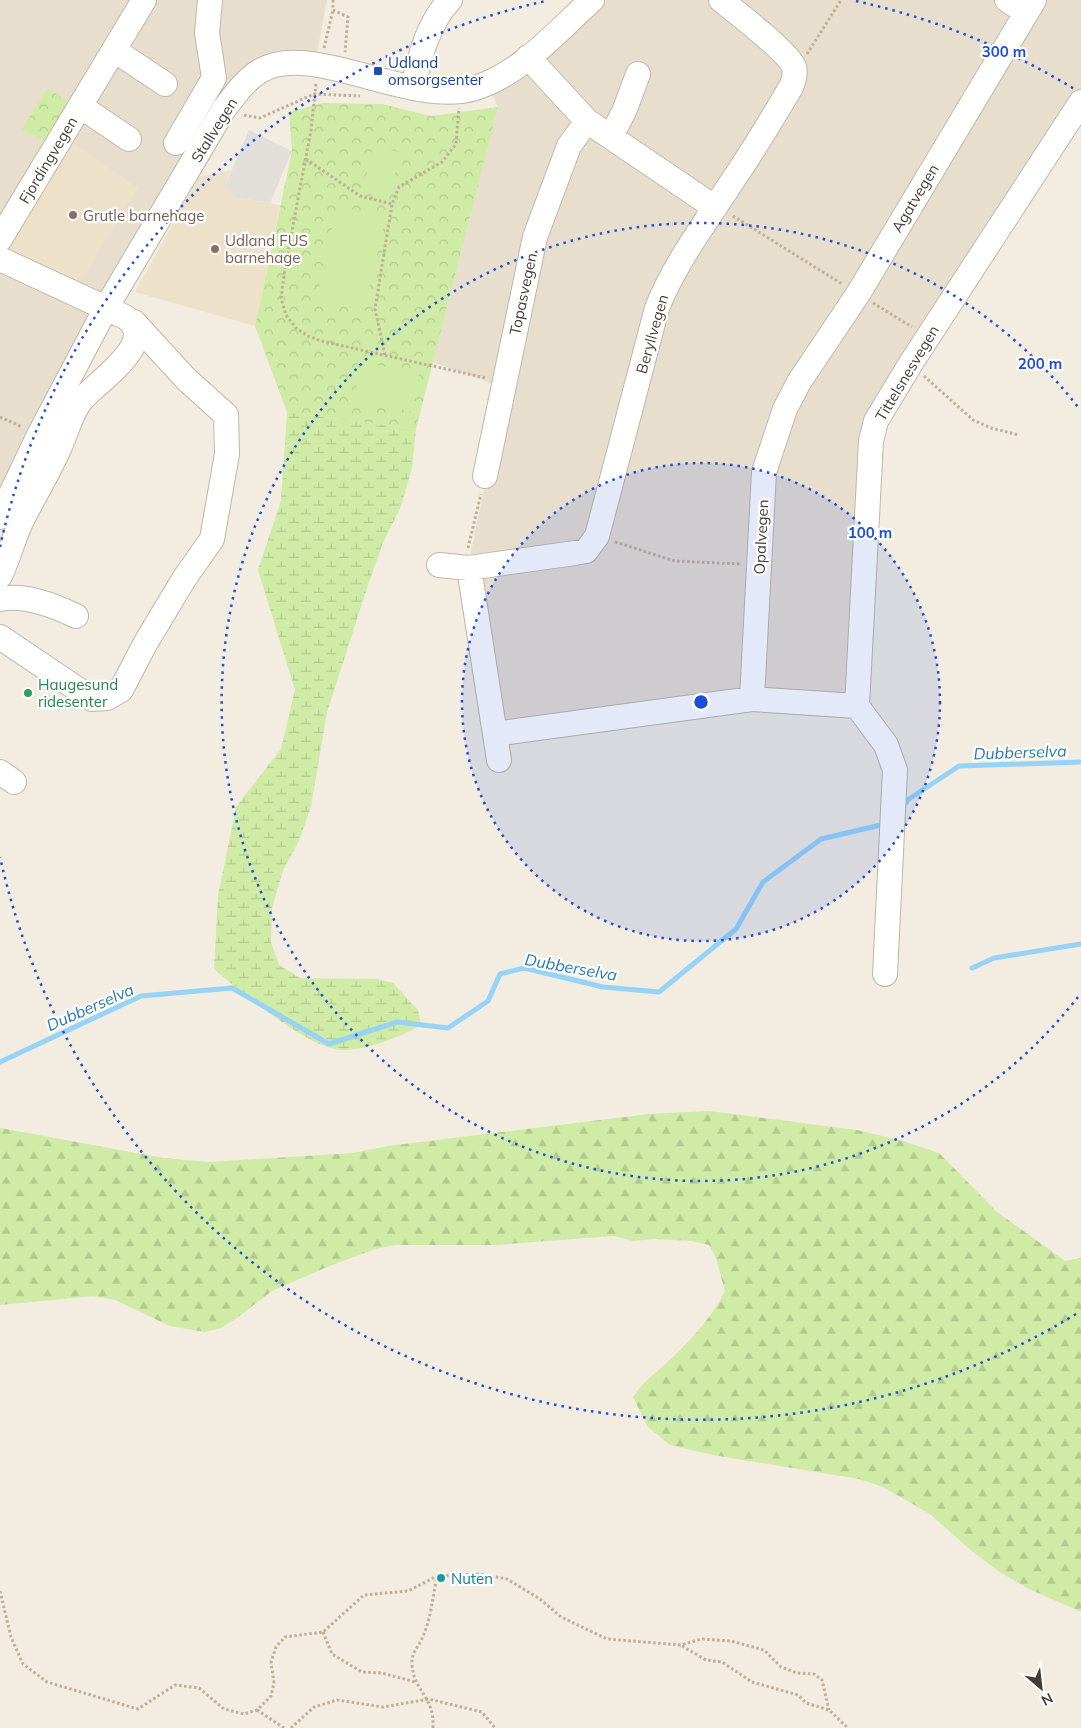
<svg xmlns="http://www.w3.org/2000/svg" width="1081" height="1728" font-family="Mulish,sans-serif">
<defs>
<pattern id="forest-firs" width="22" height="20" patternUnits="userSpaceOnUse" patternTransform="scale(1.25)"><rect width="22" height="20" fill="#cfeba5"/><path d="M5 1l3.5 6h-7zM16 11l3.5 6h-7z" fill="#b3ca8e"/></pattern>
<pattern id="wetland-marsh" width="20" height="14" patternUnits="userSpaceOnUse" patternTransform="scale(1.25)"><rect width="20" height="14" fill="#cfeba5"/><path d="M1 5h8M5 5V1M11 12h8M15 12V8" fill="none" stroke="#b3ca8e"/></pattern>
<pattern id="park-crowns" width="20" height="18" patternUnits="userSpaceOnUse" patternTransform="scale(1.25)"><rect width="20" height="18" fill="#cfeba5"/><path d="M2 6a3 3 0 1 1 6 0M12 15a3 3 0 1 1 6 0" fill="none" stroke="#b3ca8e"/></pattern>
</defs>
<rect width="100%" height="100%" fill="#f2ece1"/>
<path fill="#e7dece" d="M 0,0 L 327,0 L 317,53 L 244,77 L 0,513 Z
M 588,0 L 1081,0 L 1081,106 L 884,397 L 858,706 L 751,701 L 504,728 L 468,566 L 504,394 L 498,386 L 433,362 L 498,107 L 487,82 Z"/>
<path fill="#ede1c9" d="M 71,142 L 138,188 L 77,287 L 12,259 L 7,242 Z
M 230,171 L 225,186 L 234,197 L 280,205 L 255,326 L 135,292 L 199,177 Z"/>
<path fill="url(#forest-firs)" d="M 709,1111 L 857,1130 L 903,1141 L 939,1153 L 996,1211 L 1065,1261 L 1081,1258 L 1081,1612 L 1029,1589 L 998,1571 L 973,1552 L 930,1514 L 883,1487 L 859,1479 L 713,1455 L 670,1445 L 648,1427 L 633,1397 C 644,1380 660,1370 674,1356 C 695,1335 712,1317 725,1291 L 716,1258 L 709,1245 L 692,1241 L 655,1239 L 633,1241 L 613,1236 L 496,1245 L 395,1245 L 375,1249 L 327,1267 L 272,1291 L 234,1320 L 221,1328 L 205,1332 L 170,1326 L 115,1300 L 93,1296 L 0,1305 L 0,1128 L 164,1158 L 208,1162 L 353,1153 L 388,1146 L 649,1114 Z"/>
<path fill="url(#wetland-marsh)" d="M 287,412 L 416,429 L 412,468 L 401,506 L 382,545 L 366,591 L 327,712 L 311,806 L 299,841 L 283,870 L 272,908 L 271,942 L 279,965 L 300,978 L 377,979 L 393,983 L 418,1010 L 421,1025 C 401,1037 358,1054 334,1049 C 300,1041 241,992 214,969 L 218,896 L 236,807 L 281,749 L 295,690 L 258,570 L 281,501 Z"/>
<path fill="url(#park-crowns)" d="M 47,89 L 75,105 L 51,144 L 22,129 Z
M 323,103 L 382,104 L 431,116 L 498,107 L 416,429 L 287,412 L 255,326 L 292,151 L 289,112 Z"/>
<path fill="#cfeba5" d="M 373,146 L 400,152 L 390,196 L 363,190 Z
M 337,206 L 386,217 L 364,311 L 316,301 Z
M 362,362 L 419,374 L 411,412 L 354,399 Z"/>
<path fill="#e2dfdb" d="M 249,130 L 292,151 L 270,203 L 234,197 L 225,186 Z"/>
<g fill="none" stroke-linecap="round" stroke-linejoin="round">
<path stroke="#96d3f6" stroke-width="5" d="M 902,807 L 909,799 L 959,766 L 1081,762
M 972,968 L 994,958 L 1081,944
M 0,1062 L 141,996 L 232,988 L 329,1044 L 397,1022 L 448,1028 L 488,1001 L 500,974 L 524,968 L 603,987 L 659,992 L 736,929 L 763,882 L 821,839 L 885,824"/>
<g stroke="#c1b7a6" stroke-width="26">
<path id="minor" d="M 1007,0 L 1026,12
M 114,50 L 165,84
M 528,57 L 587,121 L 714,207
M 413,88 C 419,58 428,23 450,0
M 80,106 L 129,139
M 611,137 L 625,109 L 638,74
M 176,143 L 214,78 L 207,33 L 210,0
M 0,239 L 144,0
M 0,259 L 125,317 C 162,342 94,383 80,402 C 70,415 66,435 58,451 C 47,475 33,498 21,522 C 13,540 8,559 0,576
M 485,476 L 535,237 L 569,146 L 587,121
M 0,517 L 39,435 L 106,308 L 224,109 C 235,95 245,80 260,71 C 312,40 411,108 475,88 C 521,74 557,31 592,0
M 439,565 L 469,568 L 575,553 L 586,551 L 597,536 L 657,308 C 676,261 708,219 735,177 C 755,148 773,117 791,87 C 794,80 796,74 794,67 C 789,53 736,12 721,0
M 469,568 L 499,760
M 0,599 C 25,594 53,605 76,616
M 0,637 L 92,699 L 107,698 L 121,690 L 145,644 L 184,579 L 212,539 L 227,454 L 226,415 L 186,379 L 134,322
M 752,699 L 764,472 L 785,409 L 799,382 L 858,294 L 1034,0
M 495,734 L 752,699 L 857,706
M 0,772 L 14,782
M 885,974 L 895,770 L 886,745 L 857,706 L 871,441 L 876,421 L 911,363 L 1081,102"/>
</g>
<path stroke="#c1af93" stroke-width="3" stroke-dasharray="2.5 2.5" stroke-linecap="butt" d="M 333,0 L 333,10 L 348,17 L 345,52
M 324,48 L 333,10
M 807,54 L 841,0
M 316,84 L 311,130 L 285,268 L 281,298 L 286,315 L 296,328 L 308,336 L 321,341 L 486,378
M 244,115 L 260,118 L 314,94 L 360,96
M 306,159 L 360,196 L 392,204
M 733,216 L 842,284
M 873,303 L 912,327
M 385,355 L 375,309 L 392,204 L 399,187 L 442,162 L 456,144 L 459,108
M 924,376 L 973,420 L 991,428 L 1019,435
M 0,417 L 22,427
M 615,542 L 675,561 L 741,564
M 468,548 L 481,494
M 0,1591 L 11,1637 L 23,1664 L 47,1682 L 138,1709 L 175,1685 L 199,1688 L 224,1709 L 244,1714 L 257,1710 L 271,1696 L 274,1683 L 271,1662 L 276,1647 L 285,1637 L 323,1632 L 364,1595 L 408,1591 L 437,1576 L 479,1574 L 507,1579 L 540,1599 L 561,1617 L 607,1639 L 681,1645 L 701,1639 L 731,1641 L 764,1650 L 781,1667 L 797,1673 L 814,1674 L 822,1680 L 829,1710
M 323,1632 L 332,1654 L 362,1672 L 382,1673 L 415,1682
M 682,1646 L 706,1660 L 722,1662 L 752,1682 L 798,1695 L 806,1703 L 829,1710 L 848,1728
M 257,1710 L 284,1728
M 291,1728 L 314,1707 L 337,1700 L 383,1707 L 429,1699 L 482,1712 L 495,1728
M 433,1728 C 435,1696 413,1691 412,1664 C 411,1652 419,1647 423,1636 C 431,1619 433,1595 437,1576"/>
<use href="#minor" stroke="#fff" stroke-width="24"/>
</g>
<circle cx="701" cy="702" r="239" fill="#1d4ed8" fill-opacity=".12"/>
<g fill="none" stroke="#1d4ed8" stroke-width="2.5" stroke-dasharray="2.5 5">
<circle cx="701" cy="702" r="239"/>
<path d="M1078 997A479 479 0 1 1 1078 407"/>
<path d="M1076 1314A718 718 0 0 1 0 857M0 547A718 718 0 0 1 546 1M856 1A718 718 0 0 1 1076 90"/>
</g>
<rect fill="#1a4fb4" stroke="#fff" stroke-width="2" x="373" y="66" width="10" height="10" rx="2.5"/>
<g fill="#8d6e63" stroke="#fff" stroke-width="2">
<circle cx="73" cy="215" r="5"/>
<circle cx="215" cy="249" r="5"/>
</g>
<circle fill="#2e9e5b" stroke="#fff" stroke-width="2" cx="28" cy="693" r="5"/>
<circle fill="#0f9aa8" stroke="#fff" stroke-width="2" cx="441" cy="1578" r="5"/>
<g text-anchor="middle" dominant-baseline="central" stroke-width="4.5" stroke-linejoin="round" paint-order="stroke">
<g font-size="15" fill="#164399" stroke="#fff" text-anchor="start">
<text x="388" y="62">Udland<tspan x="388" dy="17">omsorgsenter</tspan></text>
</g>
<g font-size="15" fill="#443c32" stroke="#fff">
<text transform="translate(214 130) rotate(-58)">Stallvegen</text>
<text transform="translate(48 160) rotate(-59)">Fjordingvegen</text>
<text transform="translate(915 198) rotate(-59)">Agatvegen</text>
<text transform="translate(523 294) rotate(-78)">Topasvegen</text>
<text transform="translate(652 334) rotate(-74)">Beryllvegen</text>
<text transform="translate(907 373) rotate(-59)">Tittelsnesvegen</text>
<text transform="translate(761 537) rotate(-87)">Opalvegen</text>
</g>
<g font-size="15" fill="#785e54" stroke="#fff" text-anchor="start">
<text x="83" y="215">Grutle barnehage</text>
<text x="225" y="240">Udland FUS<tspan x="225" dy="17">barnehage</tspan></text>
</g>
<g font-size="15" fill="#27864d" stroke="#fff" text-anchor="start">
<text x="38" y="684">Haugesund<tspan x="38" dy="17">ridesenter</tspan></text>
</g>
<g font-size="15" fill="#0d838f" stroke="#fff" text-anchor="start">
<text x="451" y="1578">Nuten</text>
</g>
<g font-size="16" font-style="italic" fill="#217ab0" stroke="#fff">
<text transform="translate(1020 752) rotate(-2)">Dubberselva</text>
<text transform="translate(571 967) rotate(10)">Dubberselva</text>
<text transform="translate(90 1007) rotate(-24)">Dubberselva</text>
</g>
</g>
<circle cx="701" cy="702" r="8" fill="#1d4ed8" stroke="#fff" stroke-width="2.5"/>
<g font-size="15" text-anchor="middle" font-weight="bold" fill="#1d4ed8" stroke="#fff" stroke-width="4.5" stroke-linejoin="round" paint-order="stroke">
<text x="1004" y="57">300 m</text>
<text x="1040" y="369">200 m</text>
<text x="870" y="538">100 m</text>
</g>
<g transform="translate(1041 1688) rotate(152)" stroke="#ffffff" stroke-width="4" paint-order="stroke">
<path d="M0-4L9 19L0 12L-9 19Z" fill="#443c32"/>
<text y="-8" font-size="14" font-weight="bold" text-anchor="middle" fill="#443c32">N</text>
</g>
</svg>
